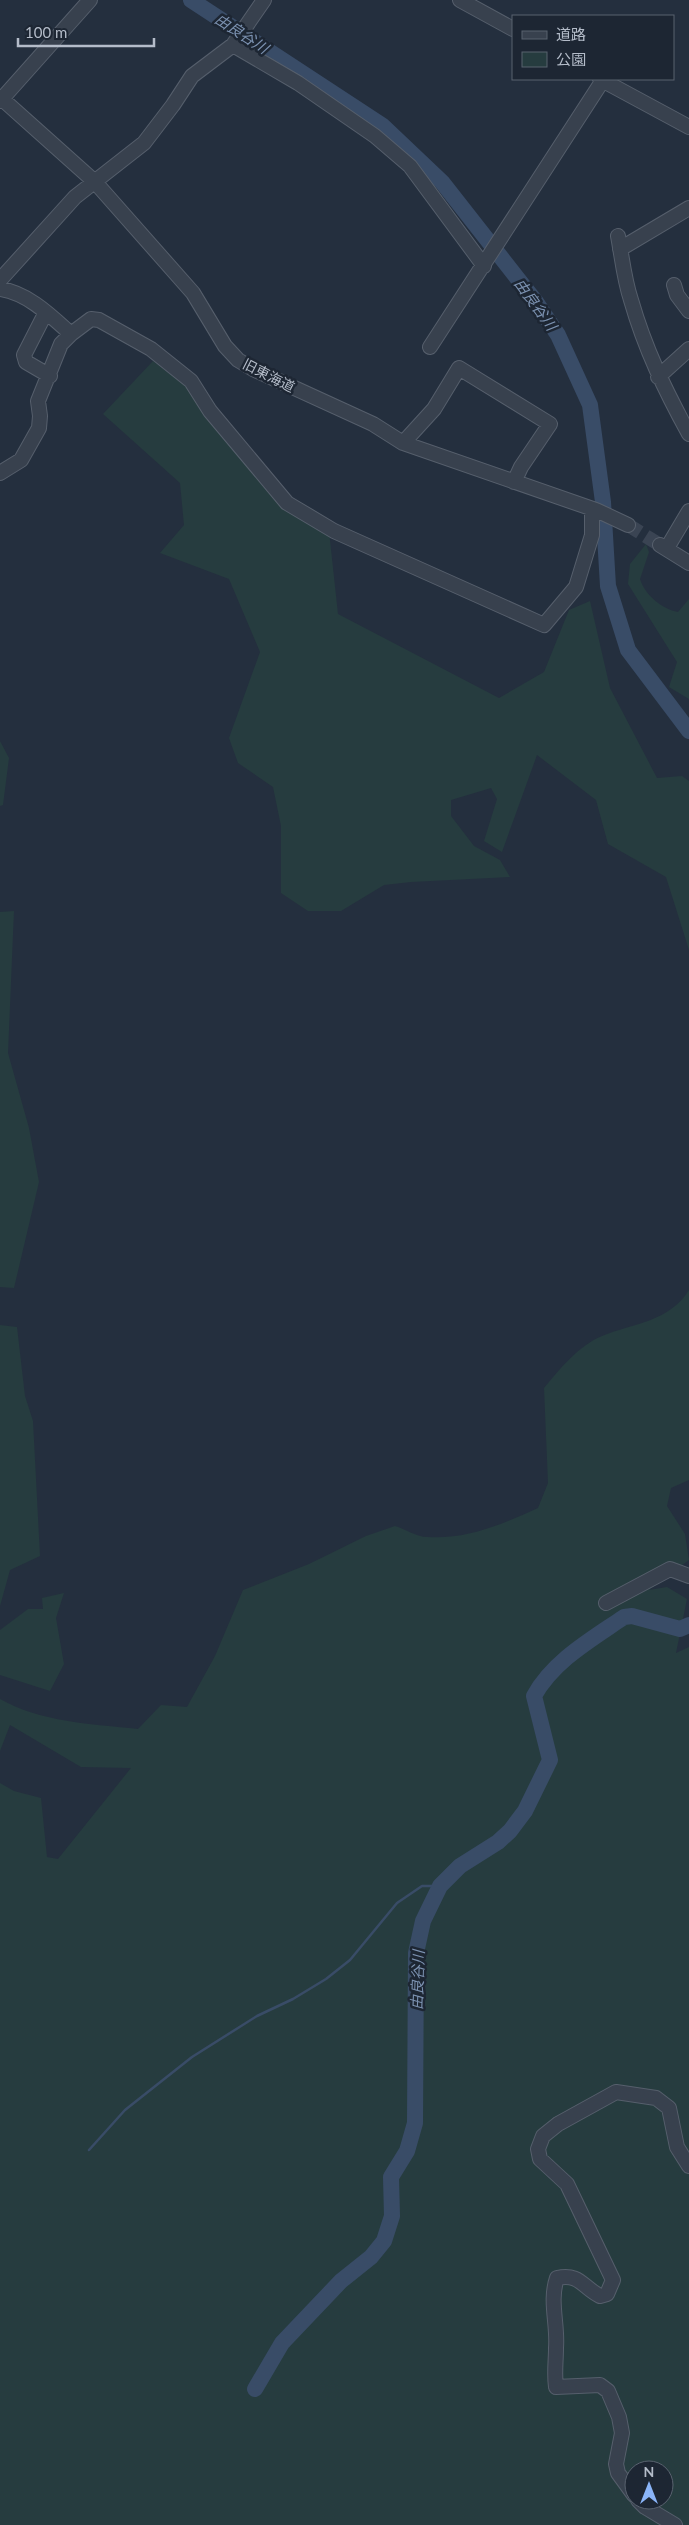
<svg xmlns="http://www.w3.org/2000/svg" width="689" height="2525" font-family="Lato,'Noto Sans JP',sans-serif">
<rect width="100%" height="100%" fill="#242f3e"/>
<path fill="#263c3f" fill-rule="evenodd" d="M 153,361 L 195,393 L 282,506 L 329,531 L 338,614 L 499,698 L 544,672 L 569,610 L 590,601 L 610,688 L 657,778 L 682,776 L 689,781 L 689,950 L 666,877 L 608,844 L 596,800 L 537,755 L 502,852 L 484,841 L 497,799 L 491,788 L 451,800 L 451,816 L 474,846 L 500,860 L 510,877 L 411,882 L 384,885 L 341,911 L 308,911 L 281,893 L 281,826 L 273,787 L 238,763 L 229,738 L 260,652 L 229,579 L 160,553 L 184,525 L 180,483 L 103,414 Z
M 646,544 L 649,552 L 640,579 C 645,595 662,609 678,612 L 689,599 L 689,699 L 669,687 L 677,662 L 628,584 L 630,564 Z
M 0,741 L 9,758 L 3,805 L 0,806 Z
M 14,911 L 8,1053 L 29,1128 L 39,1182 L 14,1288 L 0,1287 L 0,912 Z
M 689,1290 L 689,1480 L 671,1488 L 667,1506 L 685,1534 L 689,1560 L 649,1590 L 667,1587 L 687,1599 L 676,1653 L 689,1647 L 689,2525 L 0,2525 L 0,1783 L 14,1791 L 41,1798 L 47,1857 L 58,1859 L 131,1768 L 81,1767 L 10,1725 L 0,1751 L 0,1699 C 41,1722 91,1724 138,1729 L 161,1705 L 187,1707 L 215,1656 L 243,1590 L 309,1564 L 366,1536 L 395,1526 C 405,1529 417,1537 427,1537 C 466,1540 503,1524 538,1508 L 548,1483 L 544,1388 C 560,1369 578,1346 602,1336 C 634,1323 669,1322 689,1290 ZM 634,2470 L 664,2470 L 664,2500 L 634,2500 Z
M 0,1325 L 17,1327 L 25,1396 L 33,1421 L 40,1556 L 10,1570 L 0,1606 Z
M 64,1593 L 56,1618 L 64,1664 L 50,1691 L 0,1675 L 0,1630 L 28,1609 L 43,1609 L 42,1598 Z"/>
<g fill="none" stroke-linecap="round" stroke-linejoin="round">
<path stroke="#394c67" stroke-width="2.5" d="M 89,2150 L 125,2110 L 192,2057 L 257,2016 L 293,1999 L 326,1979 L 350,1960 L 397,1903 L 422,1886 L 440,1886"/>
<path stroke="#394c67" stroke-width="16" d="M 191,0 L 383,126 L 442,182 L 536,302 L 558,335 L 590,405 L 603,502 L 608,586 L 628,650 L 689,731
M 255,2389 L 282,2343 L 341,2281 L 371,2257 L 384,2241 L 392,2216 L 391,2177 L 407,2151 L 415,2123 L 416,1953 L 423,1921 L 440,1886 L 460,1866 L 498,1842 L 510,1831 L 525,1811 L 550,1760 L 534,1696 C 553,1661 592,1639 624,1617 L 632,1616 L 680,1629 L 689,1625"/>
<path stroke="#3a4453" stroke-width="14" stroke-dasharray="14 7" stroke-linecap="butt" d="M 628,525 L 660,545"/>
<g stroke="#565f6c" stroke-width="16">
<path id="minor" d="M 460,0 L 513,29
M 233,45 L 298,83 L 375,136 L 410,166 L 484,266
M 600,79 L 689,127
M 0,97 L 95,182 L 193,293 L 225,346 L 238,360 L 253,369 L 373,424 L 403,443 L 596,510 L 628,525
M 0,101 L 90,0
M 618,236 C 622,257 624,279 631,300 C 645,349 665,390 689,434
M 620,249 L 689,208
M 0,280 L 75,197 L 144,143 L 173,105 L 192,76 L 233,45 L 264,0
M 674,285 L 677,295 L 689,311
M 0,289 C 28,293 51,316 71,334 L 91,319 L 99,320 L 151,349 L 191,381 L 210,411 L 287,503 L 334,531 L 544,625 L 576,587 L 592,535 L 592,509
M 46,312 L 24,355 L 26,362 L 50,376
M 430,347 L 603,80
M 658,377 L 689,349
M 403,443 L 434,409 L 459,368 L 550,424 L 521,467 L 514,482
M 0,473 L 21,460 L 39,428 L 40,416 L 38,401 L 61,344 L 71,334
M 660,545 L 689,563
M 667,548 L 689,511
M 606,1603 L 670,1569 L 689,1576
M 634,2495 L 618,2473 L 616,2464 L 622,2433 L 619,2417 L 608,2391 L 600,2385 L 556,2387 C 554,2373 556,2362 556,2348 C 558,2324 549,2301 557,2278 C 580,2273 582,2287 600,2296 L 607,2294 L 613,2280 L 567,2184 L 540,2159 L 538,2149 L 543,2136 L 558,2124 L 616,2092 L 656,2098 L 669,2108 L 677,2147 L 689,2166
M 638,2500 L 645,2507 L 675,2525"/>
</g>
<use href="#minor" stroke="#38414e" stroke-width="14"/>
</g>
<g text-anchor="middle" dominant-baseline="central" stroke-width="5" stroke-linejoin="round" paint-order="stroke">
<g font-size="14" fill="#b4bcc9" stroke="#1d2633">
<text transform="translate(269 375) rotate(27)">旧東海道</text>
</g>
<g font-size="15" font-style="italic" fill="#7c92b1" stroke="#1d2633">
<text transform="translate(242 33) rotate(33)">由良谷川</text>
<text transform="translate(536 304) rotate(54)">由良谷川</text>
<text transform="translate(417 1980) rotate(-88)">由良谷川</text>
</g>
</g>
<rect x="512" y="15" width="162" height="65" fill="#1d2633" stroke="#59626f"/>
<rect x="522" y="31" width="25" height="8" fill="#38414e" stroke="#59626f"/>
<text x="556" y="40" font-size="15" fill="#b4bcc9">道路</text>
<rect x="522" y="52" width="25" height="15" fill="#263c3f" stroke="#59626f"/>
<text x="556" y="65" font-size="15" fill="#b4bcc9">公園</text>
<g transform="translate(649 2485)"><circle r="24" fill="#1d2633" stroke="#59626f"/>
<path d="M0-4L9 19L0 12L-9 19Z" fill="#8ab4f8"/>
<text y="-8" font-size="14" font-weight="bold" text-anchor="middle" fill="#b4bcc9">N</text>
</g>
<path d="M18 38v8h136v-8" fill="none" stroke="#b4bcc9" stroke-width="2.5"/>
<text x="25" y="38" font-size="15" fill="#b4bcc9" stroke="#1d2633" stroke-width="4" paint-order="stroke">100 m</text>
</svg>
